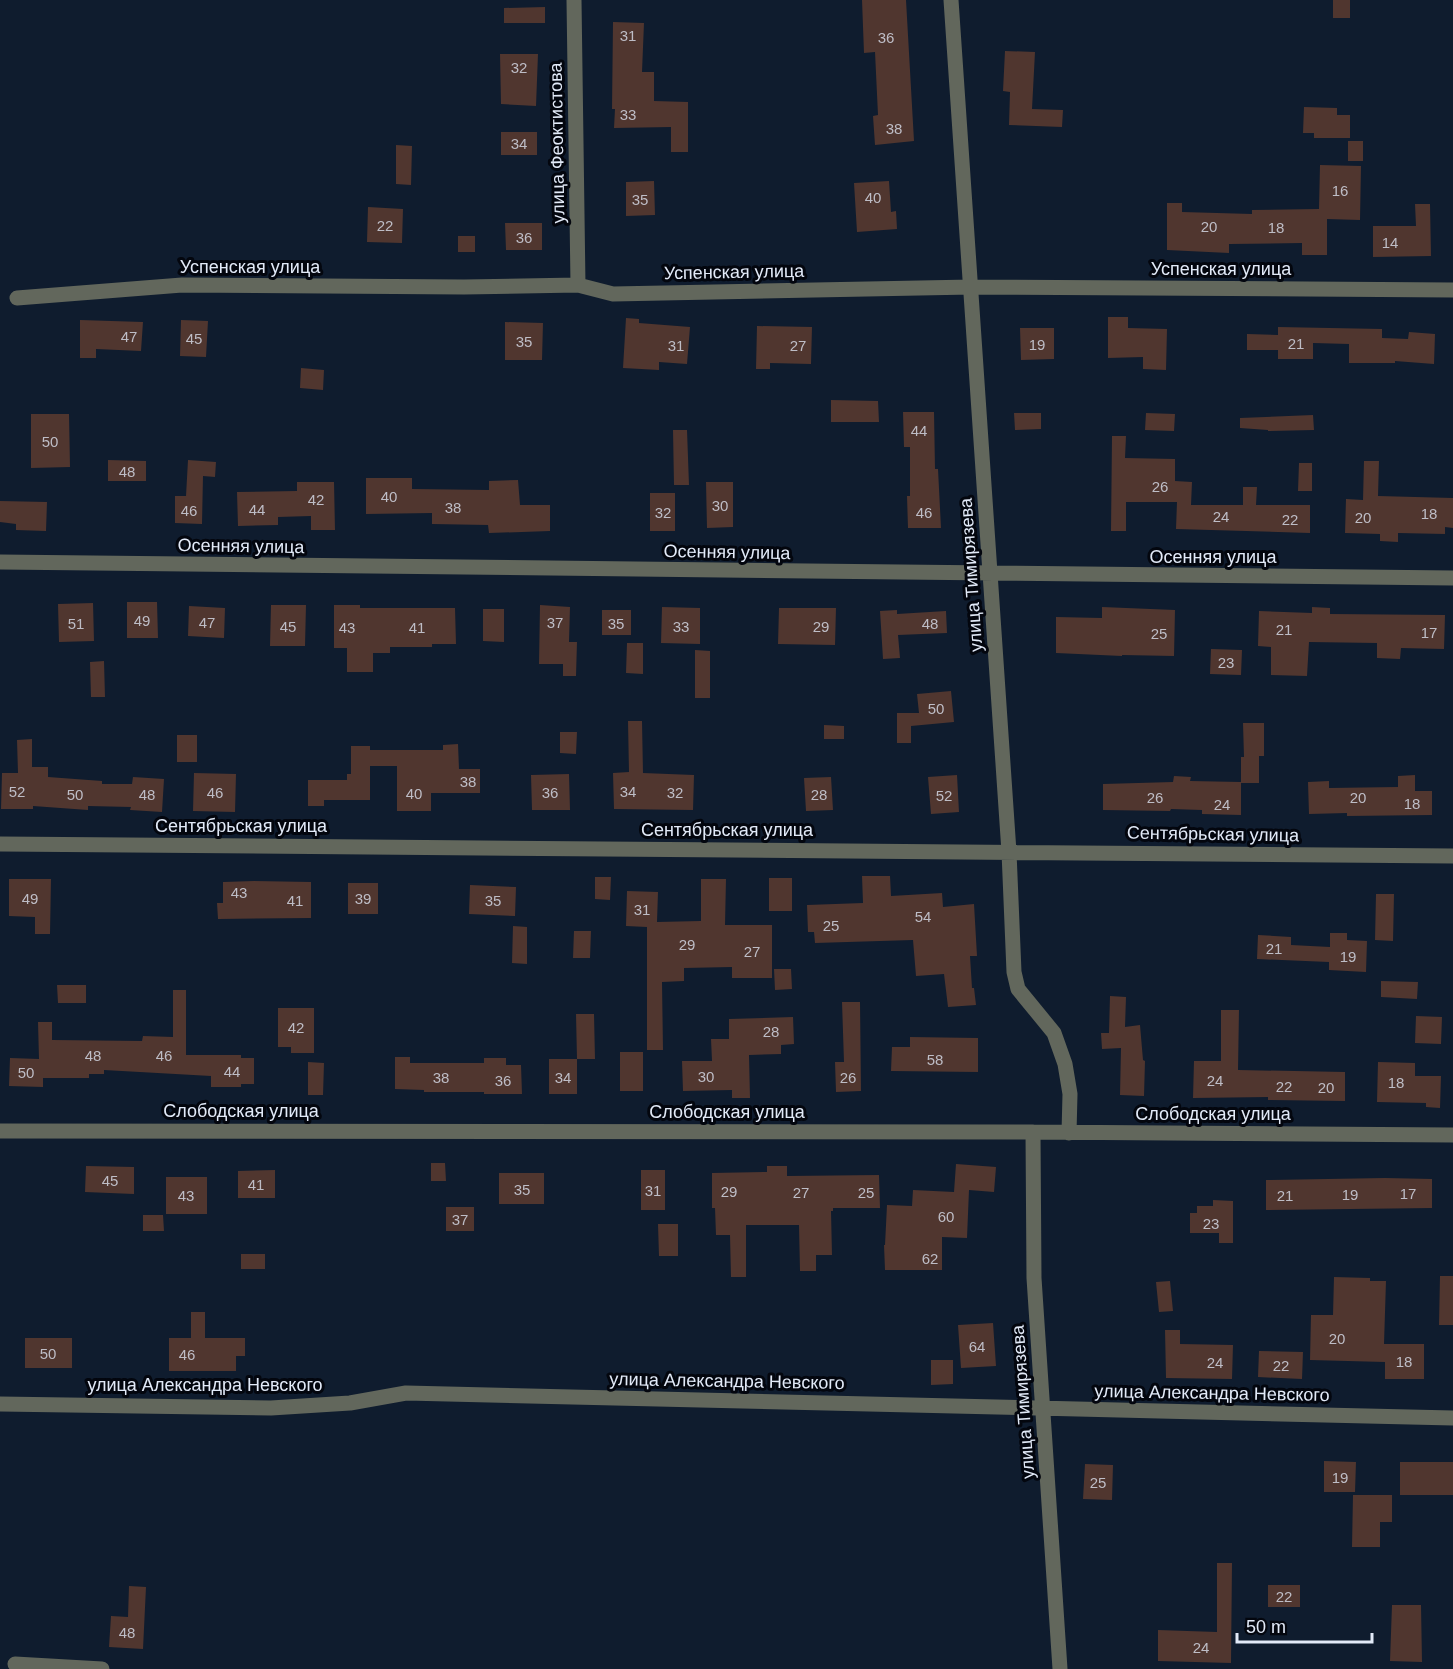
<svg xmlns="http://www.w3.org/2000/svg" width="1453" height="1669" font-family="Helvetica,sans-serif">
<rect width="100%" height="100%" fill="#0f1c2e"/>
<path fill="#50362f" d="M 862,0 L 906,0 L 914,141 L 875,145 L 873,116 L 878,115 L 875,52 L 864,53 Z
M 1333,0 L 1350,0 L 1350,18 L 1333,18 Z
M 545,7 L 545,23 L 504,23 L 504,8 Z
M 613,22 L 644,23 L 642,72 L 654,72 L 654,101 L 688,102 L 688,152 L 671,152 L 671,127 L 614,128 L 615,109 L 612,109 Z
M 1005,51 L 1035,52 L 1032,109 L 1063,110 L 1062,127 L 1009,125 L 1010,92 L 1003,91 Z
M 500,54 L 538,54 L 536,106 L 501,104 Z
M 1304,107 L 1337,108 L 1337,115 L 1350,115 L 1350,138 L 1314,138 L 1314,133 L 1303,133 Z
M 501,132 L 537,132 L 537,155 L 501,155 Z
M 1348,141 L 1363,141 L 1363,161 L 1348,161 Z
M 396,145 L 412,146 L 411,185 L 396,184 Z
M 1320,165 L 1361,166 L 1360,220 L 1327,219 L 1327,255 L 1302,255 L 1302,243 L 1229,244 L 1229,253 L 1167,250 L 1167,203 L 1182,203 L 1182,212 L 1252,214 L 1252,210 L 1319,209 Z
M 654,181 L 655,215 L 626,216 L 626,182 Z
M 889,181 L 891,212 L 896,211 L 897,229 L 857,232 L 854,183 Z
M 1415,204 L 1430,204 L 1431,256 L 1373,257 L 1373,226 L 1416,226 Z
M 368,207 L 403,209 L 402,243 L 367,242 Z
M 505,223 L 542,223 L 542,250 L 506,250 Z
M 458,236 L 475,236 L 475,252 L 458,252 Z
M 1108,317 L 1128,317 L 1128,328 L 1167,329 L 1166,370 L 1143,369 L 1143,357 L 1108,358 Z
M 626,318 L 639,319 L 639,323 L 690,327 L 687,364 L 659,362 L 659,370 L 623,368 Z
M 80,320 L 143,322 L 141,351 L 96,349 L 96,358 L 80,358 Z
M 181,320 L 208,321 L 206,357 L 180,356 Z
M 505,322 L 543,323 L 542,360 L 505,360 Z
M 757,326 L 812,327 L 811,364 L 770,363 L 770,369 L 756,369 Z
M 1278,327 L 1382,329 L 1382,338 L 1408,339 L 1409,332 L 1435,334 L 1434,364 L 1395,361 L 1395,363 L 1349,363 L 1349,344 L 1313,343 L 1313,359 L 1278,359 L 1278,350 L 1247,350 L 1247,334 L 1278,335 Z
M 1020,328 L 1054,328 L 1054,359 L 1021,360 Z
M 301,368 L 324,370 L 323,390 L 300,388 Z
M 831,400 L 878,401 L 879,422 L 831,422 Z
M 903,412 L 934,412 L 935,469 L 938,469 L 941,528 L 908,528 L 907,496 L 910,496 L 910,447 L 904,447 Z
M 1014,413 L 1041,413 L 1041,429 L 1015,430 Z
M 1146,413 L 1175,414 L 1174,431 L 1145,430 Z
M 31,414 L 69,414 L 70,467 L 31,468 Z
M 1313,415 L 1314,430 L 1268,431 L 1268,430 L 1240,428 L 1240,418 Z
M 673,430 L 687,430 L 689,485 L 674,485 Z
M 1112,436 L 1126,436 L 1125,458 L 1175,459 L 1175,481 L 1192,482 L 1191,505 L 1243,505 L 1243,487 L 1257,487 L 1256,505 L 1310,505 L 1310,533 L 1176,529 L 1177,502 L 1126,502 L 1126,531 L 1111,531 Z
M 108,460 L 146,461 L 146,481 L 108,481 Z
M 188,460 L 216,462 L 215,477 L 203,476 L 202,524 L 175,523 L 175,496 L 186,496 Z
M 1364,461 L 1379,461 L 1378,496 L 1453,498 L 1453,528 L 1445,527 L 1445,534 L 1398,533 L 1398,542 L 1380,541 L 1380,534 L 1345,533 L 1346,499 L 1363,500 Z
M 1299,463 L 1312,463 L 1312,491 L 1298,491 Z
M 366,478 L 412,478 L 412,489 L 489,490 L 489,481 L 518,480 L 520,505 L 550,505 L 550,531 L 489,533 L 488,525 L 432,524 L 432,513 L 366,514 Z
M 297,482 L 334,482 L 335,530 L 311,530 L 311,516 L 278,517 L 278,525 L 238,526 L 237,492 L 297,491 Z
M 706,482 L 733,482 L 733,527 L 707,528 Z
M 650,493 L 675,493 L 675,531 L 650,531 Z
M 0,501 L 47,502 L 46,531 L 16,530 L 16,524 L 0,522 Z
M 127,602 L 157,602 L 158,638 L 127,638 Z
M 93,603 L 94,641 L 59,642 L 58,604 Z
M 271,605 L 306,605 L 305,646 L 270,646 Z
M 334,605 L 360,605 L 360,608 L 455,608 L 456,644 L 432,644 L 432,647 L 390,647 L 390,653 L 373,653 L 373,672 L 347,672 L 347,648 L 334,648 Z
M 540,605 L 570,607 L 569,642 L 577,642 L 576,676 L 563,676 L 563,664 L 539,664 Z
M 189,606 L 225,608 L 224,638 L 188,636 Z
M 662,607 L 700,608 L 700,644 L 661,643 Z
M 1102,607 L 1175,610 L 1174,656 L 1122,655 L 1122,656 L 1056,653 L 1056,617 L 1102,618 Z
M 1312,607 L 1330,608 L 1330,614 L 1445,615 L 1444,649 L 1401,648 L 1400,659 L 1377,658 L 1377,643 L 1309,642 L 1307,676 L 1271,675 L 1271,647 L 1258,646 L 1259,611 L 1312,613 Z
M 779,608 L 836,608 L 835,645 L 778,644 Z
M 483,609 L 504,609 L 504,642 L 483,641 Z
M 602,610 L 631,610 L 631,635 L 602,635 Z
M 897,610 L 897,614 L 946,611 L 947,633 L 898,635 L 900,658 L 883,659 L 880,611 Z
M 627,643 L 643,643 L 643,674 L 626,673 Z
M 1211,649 L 1242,650 L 1241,675 L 1210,674 Z
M 695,650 L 710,651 L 710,698 L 695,698 Z
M 104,661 L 105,697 L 91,697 L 90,662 Z
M 951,691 L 954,722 L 911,726 L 911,743 L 897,743 L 897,713 L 919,713 L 917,694 Z
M 628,721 L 642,721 L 643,773 L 694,775 L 693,810 L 614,809 L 613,773 L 629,772 Z
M 1243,723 L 1264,723 L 1264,756 L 1259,756 L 1259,783 L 1241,783 L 1241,815 L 1202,814 L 1202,810 L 1171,809 L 1170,811 L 1103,810 L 1103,784 L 1173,782 L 1174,776 L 1191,777 L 1190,781 L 1241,782 L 1241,757 L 1244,757 Z
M 824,725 L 844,726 L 844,739 L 824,739 Z
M 560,732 L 577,732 L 576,754 L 560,753 Z
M 177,735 L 197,735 L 197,762 L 177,762 Z
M 32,739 L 32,767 L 48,767 L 48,777 L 102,781 L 102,784 L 132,784 L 133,777 L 164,779 L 162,812 L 130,810 L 131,807 L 88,806 L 88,810 L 33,806 L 33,809 L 1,809 L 2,773 L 18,773 L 17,740 Z
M 458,744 L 459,769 L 480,769 L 480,793 L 431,793 L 431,811 L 397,811 L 397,766 L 370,766 L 370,800 L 324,800 L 324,806 L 308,806 L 308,780 L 347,780 L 347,774 L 351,774 L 351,746 L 370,746 L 370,750 L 443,750 L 443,745 Z
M 194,773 L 236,774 L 235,812 L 193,811 Z
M 569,774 L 570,810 L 532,810 L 531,775 Z
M 957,775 L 959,812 L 931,814 L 928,777 Z
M 1415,775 L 1415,791 L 1432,791 L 1432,815 L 1347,816 L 1347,813 L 1309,814 L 1308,782 L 1329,781 L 1329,788 L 1398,787 L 1398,776 Z
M 831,777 L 833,810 L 806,811 L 804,778 Z
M 862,876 L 890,876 L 891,896 L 942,893 L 943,907 L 974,904 L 977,956 L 970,956 L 972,988 L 974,988 L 976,1005 L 948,1007 L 944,974 L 916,976 L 913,940 L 815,943 L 814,932 L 808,932 L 807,905 L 863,903 Z
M 595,877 L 611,877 L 610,900 L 595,899 Z
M 769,878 L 792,878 L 792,911 L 769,911 Z
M 9,879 L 51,879 L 50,934 L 35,934 L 35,917 L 9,916 Z
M 701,879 L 726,879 L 725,925 L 772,925 L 772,978 L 732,978 L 732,967 L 684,968 L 684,981 L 662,982 L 663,1050 L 647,1050 L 647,927 L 626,926 L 627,891 L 658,892 L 657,922 L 701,921 Z
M 254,881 L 311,882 L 311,918 L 218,919 L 217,903 L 223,903 L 223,882 Z
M 348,883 L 378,883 L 378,914 L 348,914 Z
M 470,885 L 516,887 L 515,916 L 469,914 Z
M 1376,894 L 1394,894 L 1393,941 L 1375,940 Z
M 513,926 L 527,927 L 527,964 L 512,963 Z
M 574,931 L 591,931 L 590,958 L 573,958 Z
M 1330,933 L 1347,933 L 1347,940 L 1367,941 L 1366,972 L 1329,970 L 1329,962 L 1257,959 L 1258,935 L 1291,937 L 1291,945 L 1330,947 Z
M 774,969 L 791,969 L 792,989 L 775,990 Z
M 1381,981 L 1418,982 L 1417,999 L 1381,997 Z
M 57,985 L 86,985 L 86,1003 L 58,1003 Z
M 173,990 L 186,990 L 186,1055 L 241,1055 L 241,1058 L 254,1058 L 254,1084 L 241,1084 L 241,1087 L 211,1087 L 211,1076 L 104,1070 L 104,1074 L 89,1074 L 89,1078 L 43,1078 L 43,1087 L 9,1086 L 10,1058 L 39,1059 L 38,1022 L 52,1022 L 52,1040 L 142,1041 L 143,1036 L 173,1037 Z
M 1110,996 L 1126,997 L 1125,1027 L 1140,1025 L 1143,1060 L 1145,1061 L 1144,1096 L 1120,1095 L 1121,1048 L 1102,1049 L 1101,1033 L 1109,1033 Z
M 842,1002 L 860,1002 L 861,1091 L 836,1092 L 835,1062 L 844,1062 Z
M 278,1008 L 314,1008 L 314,1053 L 291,1053 L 291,1047 L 278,1047 Z
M 1221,1010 L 1239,1010 L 1238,1070 L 1345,1072 L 1345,1101 L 1268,1100 L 1268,1097 L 1193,1098 L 1194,1061 L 1221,1061 Z
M 576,1014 L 594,1014 L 595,1059 L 577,1059 Z
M 1416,1016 L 1442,1017 L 1441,1044 L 1415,1043 Z
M 793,1017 L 794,1044 L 781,1045 L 781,1054 L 749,1055 L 750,1098 L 732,1098 L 732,1090 L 683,1091 L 682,1061 L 712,1061 L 711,1039 L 729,1039 L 729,1019 Z
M 910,1037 L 978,1038 L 978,1072 L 891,1071 L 892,1047 L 910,1047 Z
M 620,1052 L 643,1052 L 643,1091 L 620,1091 Z
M 395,1057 L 410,1057 L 410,1063 L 484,1063 L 484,1058 L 506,1058 L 506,1065 L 521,1065 L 522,1094 L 484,1094 L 484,1092 L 424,1092 L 424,1090 L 395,1089 Z
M 549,1059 L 577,1059 L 577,1094 L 549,1094 Z
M 308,1062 L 324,1063 L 323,1095 L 308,1095 Z
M 1378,1062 L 1415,1063 L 1415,1076 L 1441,1076 L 1440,1108 L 1426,1107 L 1426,1103 L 1377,1102 Z
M 431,1163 L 445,1163 L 446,1181 L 431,1181 Z
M 956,1164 L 996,1167 L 994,1192 L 969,1190 L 967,1238 L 942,1237 L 942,1270 L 885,1270 L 884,1245 L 885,1245 L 887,1205 L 912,1206 L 913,1190 L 954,1192 Z
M 86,1166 L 134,1167 L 134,1194 L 85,1192 Z
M 767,1166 L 787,1166 L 787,1176 L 879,1175 L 880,1208 L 833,1208 L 833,1211 L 831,1211 L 832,1255 L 816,1255 L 816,1271 L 800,1271 L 799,1225 L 746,1225 L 746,1277 L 731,1277 L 730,1235 L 716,1235 L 715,1208 L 712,1208 L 712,1173 L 767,1172 Z
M 275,1170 L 275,1198 L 238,1198 L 238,1171 Z
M 641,1170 L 665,1170 L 665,1210 L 641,1210 Z
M 499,1173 L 544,1173 L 544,1204 L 499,1204 Z
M 166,1177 L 207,1177 L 207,1214 L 166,1214 Z
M 1385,1178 L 1432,1179 L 1432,1208 L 1266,1210 L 1266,1180 Z
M 1213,1200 L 1233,1201 L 1233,1243 L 1219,1243 L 1219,1233 L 1190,1233 L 1190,1213 L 1197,1213 L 1197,1206 L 1213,1206 Z
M 446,1207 L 474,1207 L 474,1231 L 446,1231 Z
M 143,1215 L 163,1215 L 164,1231 L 143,1231 Z
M 658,1224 L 678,1224 L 678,1256 L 659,1256 Z
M 241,1254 L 265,1254 L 265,1269 L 241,1269 Z
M 1440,1276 L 1453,1276 L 1453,1325 L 1439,1325 Z
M 1334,1277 L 1370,1278 L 1370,1281 L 1386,1281 L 1384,1344 L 1424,1344 L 1424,1379 L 1385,1379 L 1385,1362 L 1310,1360 L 1311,1315 L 1333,1315 Z
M 1170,1281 L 1173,1311 L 1159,1312 L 1156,1282 Z
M 191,1312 L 205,1312 L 205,1338 L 245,1338 L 245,1356 L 236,1356 L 236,1371 L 169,1371 L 169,1338 L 191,1338 Z
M 993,1323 L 996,1366 L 961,1368 L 958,1325 Z
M 1165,1330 L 1180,1330 L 1180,1344 L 1233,1345 L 1232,1379 L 1166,1378 Z
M 25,1338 L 72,1338 L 72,1368 L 25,1368 Z
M 1259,1351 L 1303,1352 L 1302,1379 L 1258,1377 Z
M 931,1360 L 953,1360 L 953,1384 L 931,1385 Z
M 1324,1461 L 1356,1462 L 1355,1492 L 1324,1492 Z
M 1400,1462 L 1453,1462 L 1453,1495 L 1400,1495 Z
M 1085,1464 L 1113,1465 L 1112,1500 L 1083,1499 Z
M 1353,1495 L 1392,1495 L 1392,1522 L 1380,1522 L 1380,1547 L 1352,1547 Z
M 1217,1563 L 1232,1563 L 1231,1663 L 1158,1661 L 1158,1630 L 1217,1632 Z
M 1268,1585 L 1300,1585 L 1300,1607 L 1268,1607 Z
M 129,1586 L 146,1587 L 143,1649 L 109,1647 L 111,1616 L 128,1617 Z
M 1392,1605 L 1421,1605 L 1422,1662 L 1390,1661 Z"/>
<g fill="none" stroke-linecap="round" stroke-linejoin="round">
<path stroke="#62675c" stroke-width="15" d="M 574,0 L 578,285
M 951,0 L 1009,852 L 1014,972 L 1018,989 L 1054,1033 L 1065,1064 L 1070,1094 L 1069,1133
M 17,298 L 182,285 L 464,287 L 578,285 L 613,294 L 972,287 L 1453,290
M 0,562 L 1453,578
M 0,844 L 1453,856
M 0,1131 L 1033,1132 L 1453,1135
M 1033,1132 L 1034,1278 L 1060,1669
M 0,1404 L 271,1408 L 350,1403 L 406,1393 L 1453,1418
M 15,1664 L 102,1669"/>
</g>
<g text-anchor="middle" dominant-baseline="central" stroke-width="6" stroke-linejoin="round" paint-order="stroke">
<g font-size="15" fill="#bebdc6">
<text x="628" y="35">31</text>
<text x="886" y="37">36</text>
<text x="519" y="67">32</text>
<text x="628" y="114">33</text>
<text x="894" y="128">38</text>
<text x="519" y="143">34</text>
<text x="1340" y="190">16</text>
<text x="873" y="197">40</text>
<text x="640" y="199">35</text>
<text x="385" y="225">22</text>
<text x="1209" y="226">20</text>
<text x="1276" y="227">18</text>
<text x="524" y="237">36</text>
<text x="1390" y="242">14</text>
<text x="129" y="336">47</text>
<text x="194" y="338">45</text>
<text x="524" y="341">35</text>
<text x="1296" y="343">21</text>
<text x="1037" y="344">19</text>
<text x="676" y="345">31</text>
<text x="798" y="345">27</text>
<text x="919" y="430">44</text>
<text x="50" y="441">50</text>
<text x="127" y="471">48</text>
<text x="1160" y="486">26</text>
<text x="389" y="496">40</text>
<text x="316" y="499">42</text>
<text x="720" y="505">30</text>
<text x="453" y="507">38</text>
<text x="257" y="509">44</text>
<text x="189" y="510">46</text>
<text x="663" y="512">32</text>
<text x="924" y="512">46</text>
<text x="1429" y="513">18</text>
<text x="1221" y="516">24</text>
<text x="1363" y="517">20</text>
<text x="1290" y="519">22</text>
<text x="142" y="620">49</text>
<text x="207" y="622">47</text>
<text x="555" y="622">37</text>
<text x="76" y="623">51</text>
<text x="616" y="623">35</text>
<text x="930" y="623">48</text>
<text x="288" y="626">45</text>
<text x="681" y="626">33</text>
<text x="821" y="626">29</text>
<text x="347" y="627">43</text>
<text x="417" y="627">41</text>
<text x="1284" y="629">21</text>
<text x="1429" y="632">17</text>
<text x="1159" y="633">25</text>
<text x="1226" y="662">23</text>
<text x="936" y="708">50</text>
<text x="468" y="781">38</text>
<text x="17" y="791">52</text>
<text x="628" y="791">34</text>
<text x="215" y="792">46</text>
<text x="550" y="792">36</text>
<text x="675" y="792">32</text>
<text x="414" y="793">40</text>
<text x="75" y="794">50</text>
<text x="147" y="794">48</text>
<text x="819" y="794">28</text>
<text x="944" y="795">52</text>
<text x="1155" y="797">26</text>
<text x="1358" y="797">20</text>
<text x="1412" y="803">18</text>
<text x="1222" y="804">24</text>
<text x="239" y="892">43</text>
<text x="30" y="898">49</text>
<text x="363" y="898">39</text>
<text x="295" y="900">41</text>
<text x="493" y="900">35</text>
<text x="642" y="909">31</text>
<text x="923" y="916">54</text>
<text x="831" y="925">25</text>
<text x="687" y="944">29</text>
<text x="1274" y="948">21</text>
<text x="752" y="951">27</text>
<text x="1348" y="956">19</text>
<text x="296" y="1027">42</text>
<text x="771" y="1031">28</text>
<text x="93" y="1055">48</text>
<text x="164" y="1055">46</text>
<text x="935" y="1059">58</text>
<text x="232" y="1071">44</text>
<text x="26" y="1072">50</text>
<text x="706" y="1076">30</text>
<text x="441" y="1077">38</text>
<text x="563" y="1077">34</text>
<text x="848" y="1077">26</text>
<text x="503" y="1080">36</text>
<text x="1215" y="1080">24</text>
<text x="1396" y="1082">18</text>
<text x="1284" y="1086">22</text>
<text x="1326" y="1087">20</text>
<text x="110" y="1180">45</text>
<text x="256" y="1184">41</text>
<text x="522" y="1189">35</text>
<text x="653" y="1190">31</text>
<text x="729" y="1191">29</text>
<text x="801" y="1192">27</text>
<text x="866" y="1192">25</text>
<text x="1408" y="1193">17</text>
<text x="1350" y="1194">19</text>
<text x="186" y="1195">43</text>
<text x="1285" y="1195">21</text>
<text x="946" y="1216">60</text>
<text x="460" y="1219">37</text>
<text x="1211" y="1223">23</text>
<text x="930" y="1258">62</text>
<text x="1337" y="1338">20</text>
<text x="977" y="1346">64</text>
<text x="48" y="1353">50</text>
<text x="187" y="1354">46</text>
<text x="1404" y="1361">18</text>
<text x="1215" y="1362">24</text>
<text x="1281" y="1365">22</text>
<text x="1340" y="1477">19</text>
<text x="1098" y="1482">25</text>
<text x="1284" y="1596">22</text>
<text x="127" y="1632">48</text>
<text x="1201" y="1647">24</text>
</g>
<g font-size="18" fill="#e2eaf8" stroke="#03060e">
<text transform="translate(557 143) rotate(-91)">улица Феоктистова</text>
<text x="250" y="267">Успенская улица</text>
<text x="1221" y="269">Успенская улица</text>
<text transform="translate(734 272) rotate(-1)">Успенская улица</text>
<text transform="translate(241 546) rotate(1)">Осенняя улица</text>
<text transform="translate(727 552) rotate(1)">Осенняя улица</text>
<text x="1213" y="557">Осенняя улица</text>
<text transform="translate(971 575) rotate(-94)">улица Тимирязева</text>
<text x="241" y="826">Сентябрьская улица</text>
<text x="727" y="830">Сентябрьская улица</text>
<text transform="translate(1213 834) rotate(1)">Сентябрьская улица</text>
<text x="241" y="1111">Слободская улица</text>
<text x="727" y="1112">Слободская улица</text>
<text x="1213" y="1114">Слободская улица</text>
<text transform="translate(727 1381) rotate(1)">улица Александра Невского</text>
<text x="205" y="1385">улица Александра Невского</text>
<text transform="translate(1212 1393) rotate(1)">улица Александра Невского</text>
<text transform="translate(1023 1402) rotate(-94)">улица Тимирязева</text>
</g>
</g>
<path d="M1237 1633v9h135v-9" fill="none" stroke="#e2eaf8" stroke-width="3"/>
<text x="1246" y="1633" font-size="18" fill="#e2eaf8" stroke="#03060e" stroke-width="4.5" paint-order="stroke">50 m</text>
</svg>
